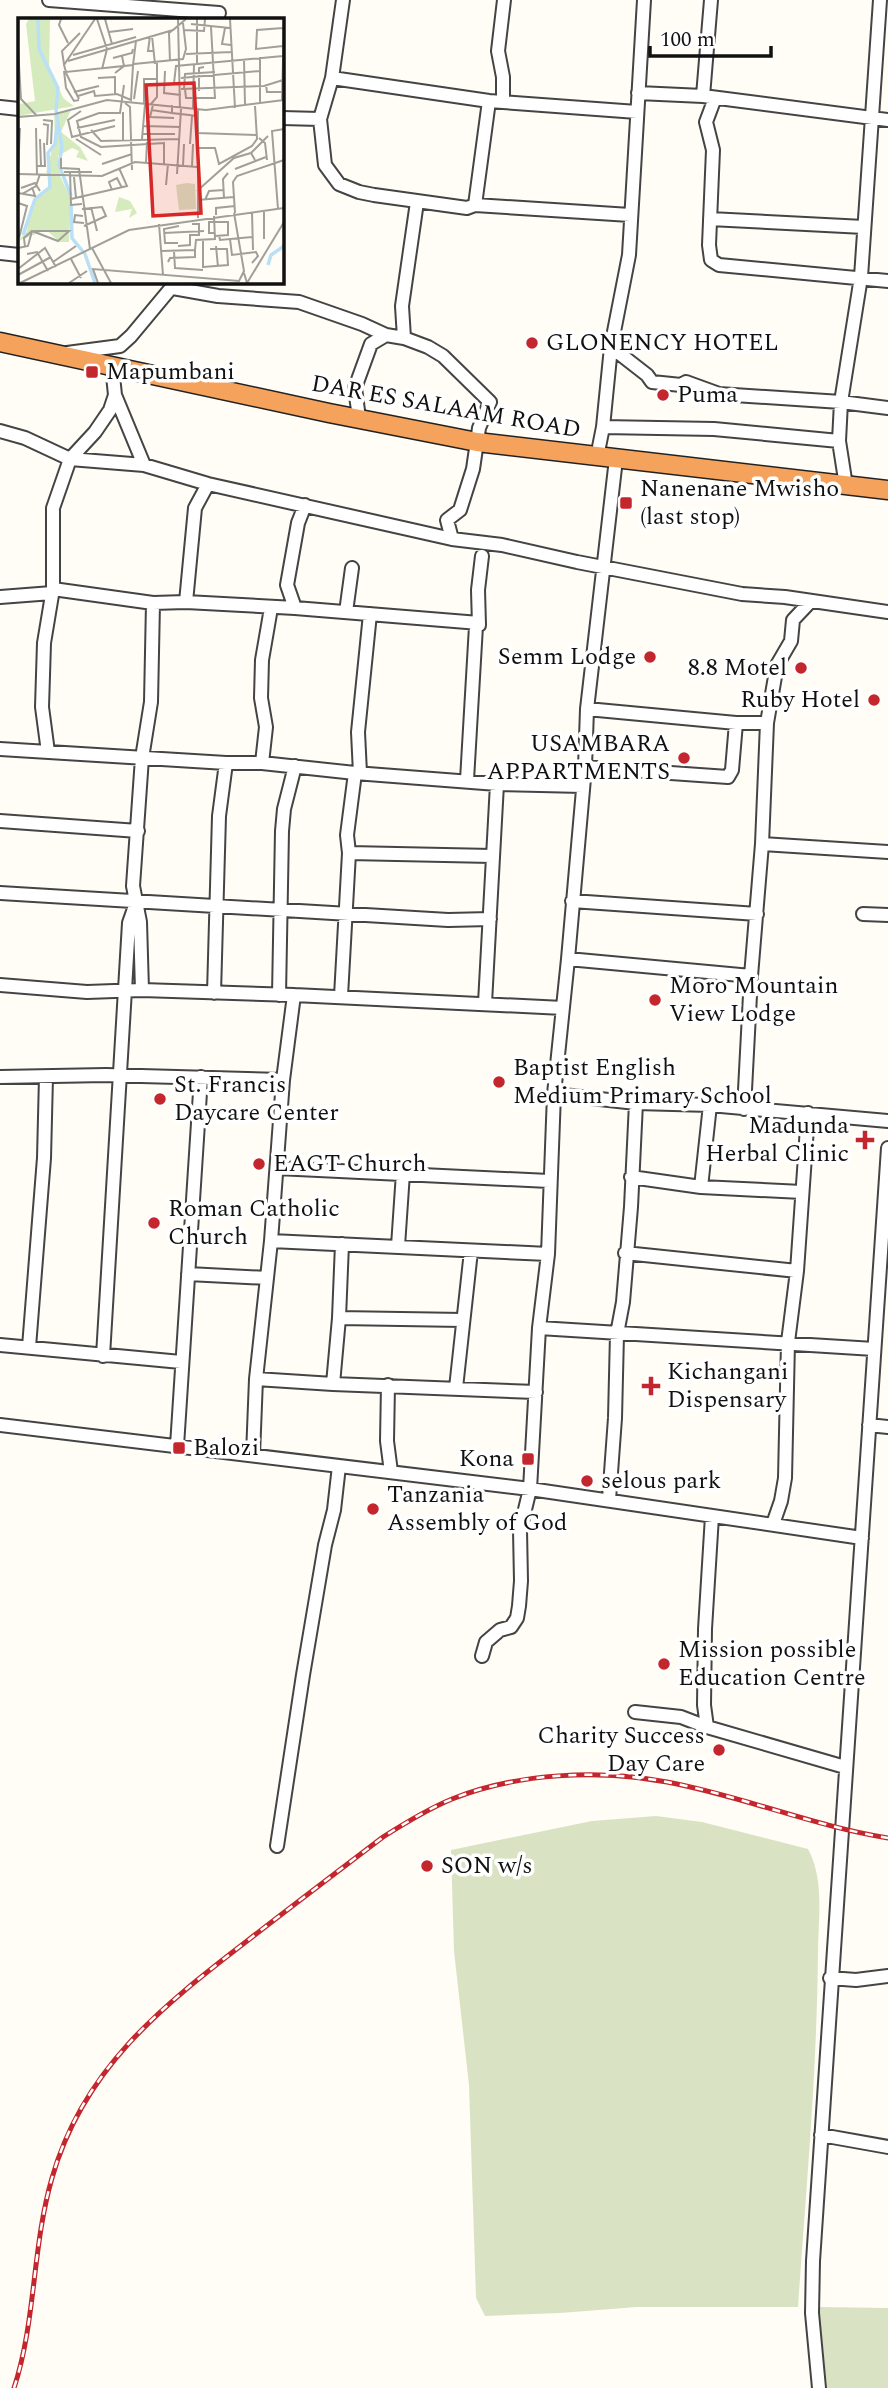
<svg xmlns="http://www.w3.org/2000/svg" width="888" height="2388" font-family="Spectral,serif">
<rect width="100%" height="100%" fill="#fffdf5"/>
<path fill="#d9e3c4" d="M 656,1816 L 702,1822 L 808,1849 C 825,1880 818,1920 818,1954 C 817,2072 806,2190 798,2307 L 637,2307 L 560,2313 L 485,2316 L 476,2298 L 469,2085 L 454,1951 L 451,1850 L 592,1821 Z
M 819,2307 L 888,2308 L 888,2388 L 827,2388 Z"/>
<g fill="none" stroke-linecap="round" stroke-linejoin="round">
<g stroke="#444" stroke-width="16">
<path id="minor" d="M 49,0 L 219,13
M 343,0 L 332,78 L 320,119 L 325,165 L 339,184 L 359,192 L 374,195 L 467,208 L 475,205 L 630,215
M 332,78 L 489,101 L 637,112
M 638,93 L 703,96 L 888,120
M 703,96 L 711,0
M 715,98 L 706,122 L 713,150 L 709,245 L 711,260 L 719,265 L 888,281
M 503,102 L 503,77 L 498,51 L 504,0
M 0,107 L 19,109
M 282,118 L 320,119
M 475,205 L 489,101
M 710,219 L 864,227
M 0,253 L 19,255
M 173,288 L 218,296 L 299,302 L 362,324 L 386,335
M 404,338 L 402,306 L 417,202
M 611,347 L 647,375 L 652,382 L 681,385 L 686,382 L 719,394 L 841,402 L 888,408
M 67,353 L 120,346 L 131,336 L 176,282
M 112,366 L 115,395 L 110,410 L 95,432 L 70,459 L 53,508 L 53,589 L 153,603 L 186,602 L 295,608 L 479,623
M 115,395 L 144,465
M 359,418 L 355,388 L 371,344 L 386,335 L 404,338 L 428,347 L 443,356 L 490,402 L 479,428 L 473,469 L 460,510 L 447,520 L 452,539 L 502,545 L 577,562 L 742,594 L 785,597 L 888,612
M 603,427 L 714,429 L 839,441
M 0,431 L 25,438 L 70,459 L 144,465 L 208,484 L 452,539
M 597,457 L 603,427 L 611,347 L 629,255 L 644,0
M 846,486 L 839,441 L 841,402 L 861,277 L 880,0
M 0,597 L 52,593
M 186,602 L 195,508 L 208,484
M 295,608 L 287,585 L 298,523 L 305,505
M 346,612 L 352,568
M 587,709 L 736,723 L 767,723
M 0,749 L 226,763 L 262,763 L 355,773 L 497,784 L 583,786
M 48,752 L 42,707 L 44,643 L 53,589
M 262,763 L 266,727 L 261,698 L 262,660 L 271,608
M 585,767 L 728,777 L 732,770 L 736,723
M 360,773 L 358,732 L 370,614
M 467,780 L 476,626 L 479,625 L 478,590 L 482,556
M 0,821 L 138,831
M 762,844 L 888,852
M 349,853 L 492,856
M 0,893 L 448,920 L 490,919
M 572,901 L 757,914
M 863,914 L 888,915
M 568,959 L 751,976
M 0,985 L 87,992 L 142,990 L 294,995 L 563,1008
M 142,990 L 140,922 L 133,886 L 142,758 L 151,702 L 153,603
M 214,993 L 219,816 L 226,763
M 279,995 L 282,831 L 284,809 L 295,766
M 341,996 L 349,853 L 347,835 L 355,773
M 485,1003 L 497,784
M 0,1077 L 106,1075 L 283,1080
M 554,1094 L 636,1103 L 710,1105 L 888,1121
M 710,1105 L 701,1187 L 802,1192
M 744,1109 L 751,976 L 762,844 L 767,723 L 777,665 L 791,641 L 793,620 L 810,602
M 277,1168 L 549,1181
M 631,1177 L 701,1187
M 271,1241 L 548,1254
M 398,1246 L 403,1173
M 625,1253 L 797,1271
M 188,1274 L 267,1278
M 339,1318 L 463,1320
M 539,1328 L 874,1349
M 0,1345 L 181,1362
M 29,1347 L 44,1158 L 46,1077
M 103,1356 L 129,923 L 136,903
M 256,1379 L 333,1384 L 536,1392
M 333,1384 L 339,1318 L 342,1244
M 388,1385 L 387,1441 L 391,1472
M 456,1388 L 471,1251
M 0,1425 L 530,1489 L 862,1538
M 869,1425 L 888,1427
M 177,1446 L 201,1077
M 253,1455 L 256,1379 L 271,1241 L 283,1080 L 294,995
M 609,1500 L 615,1418 L 617,1334 L 623,1302 L 631,1207 L 636,1103
M 712,1516 L 705,1629 L 704,1705 L 707,1727 L 845,1767
M 773,1524 L 781,1501 L 785,1478 L 788,1342 L 797,1271 L 808,1113
M 482,1656 L 486,1642 L 500,1630 L 511,1627 L 517,1618 L 519,1606 L 521,1581 L 520,1530 L 530,1489 L 539,1328 L 548,1254 L 554,1094 L 568,959 L 585,767 L 587,709 L 616,459
M 635,1712 L 681,1717 L 707,1727
M 277,1846 L 303,1675 L 325,1545 L 334,1510 L 339,1466
M 830,1978 L 856,1980 L 888,1976
M 821,2135 L 888,2147
M 819,2388 L 812,2313 L 813,2261 L 888,1148"/>
</g>
<g stroke="#222" stroke-width="21">
<path id="highway" d="M 0,342 L 329,413 L 477,442 L 888,490"/>
</g>
<use href="#minor" stroke="#fff" stroke-width="12"/>
<use href="#highway" stroke="#f5a25d" stroke-width="18"/>
<g stroke="#c4262e" stroke-width="5">
<path id="rail" d="M 14,2388 C 36,2321 32,2247 52,2178 C 83,2069 161,2007 247,1941 C 292,1906 337,1872 383,1837 C 405,1823 428,1809 452,1799 C 517,1773 599,1769 667,1782 C 742,1796 813,1826 888,1838"/>
</g>
<use href="#rail" stroke="#fff" stroke-width="2.5" stroke-dasharray="8" stroke-linecap="butt"/>
</g>
<g fill="#c4262e" stroke="#fff" stroke-width="2.5">
<circle cx="532" cy="343" r="7"/>
<rect x="85" y="365" width="14" height="14" rx="3.5"/>
<circle cx="663" cy="395" r="7"/>
<rect x="619" y="496" width="14" height="14" rx="3.5"/>
<circle cx="650" cy="657" r="7"/>
<circle cx="801" cy="668" r="7"/>
<circle cx="874" cy="700" r="7"/>
<circle cx="684" cy="758" r="7"/>
<circle cx="655" cy="1000" r="7"/>
<circle cx="499" cy="1082" r="7"/>
<circle cx="160" cy="1099" r="7"/>
<path d="M861.5 1129.5h7v7h7v7h-7v7h-7v-7h-7v-7h7z"/>
<circle cx="259" cy="1164" r="7"/>
<circle cx="154" cy="1223" r="7"/>
<path d="M647.5 1375.5h7v7h7v7h-7v7h-7v-7h-7v-7h7z"/>
<rect x="172" y="1441" width="14" height="14" rx="3.5"/>
<rect x="521" y="1452" width="14" height="14" rx="3.5"/>
<circle cx="587" cy="1481" r="7"/>
<circle cx="373" cy="1509" r="7"/>
<circle cx="664" cy="1664" r="7"/>
<circle cx="719" cy="1750" r="7"/>
<circle cx="427" cy="1866" r="7"/>
</g>
<g text-anchor="middle" dominant-baseline="central" stroke-width="7" stroke-linejoin="round" paint-order="stroke">
<g font-size="24" fill="#111" stroke="#fff" text-anchor="start">
<text x="546" y="343">GLONENCY HOTEL</text>
<text x="106" y="372">Mapumbani</text>
<text x="677" y="395">Puma</text>
<text x="640" y="489">Nanenane Mwisho<tspan x="640" dy="28">(last stop)</tspan></text>
<text x="636" y="657" text-anchor="end">Semm Lodge</text>
<text x="787" y="668" text-anchor="end">8.8 Motel</text>
<text x="860" y="700" text-anchor="end">Ruby Hotel</text>
<text x="670" y="744" text-anchor="end">USAMBARA<tspan x="670" dy="28">APPARTMENTS</tspan></text>
<text x="669" y="986">Moro Mountain<tspan x="669" dy="28">View Lodge</tspan></text>
<text x="513" y="1068">Baptist English<tspan x="513" dy="28">Medium Primary School</tspan></text>
<text x="174" y="1085">St. Francis<tspan x="174" dy="28">Daycare Center</tspan></text>
<text x="849" y="1126" text-anchor="end">Madunda<tspan x="849" dy="28">Herbal Clinic</tspan></text>
<text x="273" y="1164">EAGT Church</text>
<text x="168" y="1209">Roman Catholic<tspan x="168" dy="28">Church</tspan></text>
<text x="667" y="1372">Kichangani<tspan x="667" dy="28">Dispensary</tspan></text>
<text x="193" y="1448">Balozi</text>
<text x="514" y="1459" text-anchor="end">Kona</text>
<text x="601" y="1481">selous park</text>
<text x="387" y="1495">Tanzania<tspan x="387" dy="28">Assembly of God</tspan></text>
<text x="678" y="1650">Mission possible<tspan x="678" dy="28">Education Centre</tspan></text>
<text x="705" y="1736" text-anchor="end">Charity Success<tspan x="705" dy="28">Day Care</tspan></text>
<text x="441" y="1866">SON w/s</text>
</g>
<g font-size="24" fill="#111" stroke="#fff">
<text transform="translate(446 407) rotate(10)">DAR ES SALAAM ROAD</text>
</g>
</g>
<g transform="translate(18 18)">
<rect width="266" height="266" fill="#fffdf5"/>
<path d="M 11,1 L 32,1 L 31,52 L 46,81 L 56,88 L 0,98 L 2,86 L 17,83 L 8,6 ZM 53,92 L 43,114 L 62,129 L 70,143 L 58,139 L 61,133 L 54,130 L 40,138 L 42,156 L 28,155 L 37,120 L 36,97 ZM 30,157 L 42,158 L 53,181 L 51,224 L 42,224 L 28,212 L 0,223 L 9,213 L 12,189 L 30,169 ZM 101,179 L 112,183 L 119,195 L 111,200 L 114,191 L 97,194 Z" fill="#d5ebbd"/>
<path d="M 169,165 L 177,166 L 178,191 L 161,192 L 158,167 Z" fill="#d9e3c4"/>
<path fill="none" stroke="#b9e0f7" stroke-width="3.5" d="M 20,1 L 21,31 L 40,70 L 38,92 L 44,129 L 41,147 L 53,178M 53,186 L 54,220 L 67,236 L 77,265M 5,217 L 17,181 L 32,169 L 30,135 L 37,126 L 39,107M 250,247 L 253,237 L 266,228"/>
<path fill="none" stroke="#a09f9a" stroke-width="2" d="M 43,1 L 41,7 L 50,25M 77,1 L 46,47 L 48,54 L 115,47 L 118,23M 79,1 L 89,31 L 84,51M 87,1 L 94,26M 160,1 L 162,91M 212,1 L 217,90M 173,6 L 212,10M 207,10 L 204,26 L 213,27M 166,12 L 186,13 L 187,1M 91,14 L 115,11M 132,18 L 130,33 L 136,33M 134,18 L 137,46M 265,28 L 238,31 L 239,12 L 265,10M 0,30 L 3,81 L 19,98M 168,36 L 213,34M 55,37 L 118,19M 95,40 L 114,35 L 115,31M 226,41 L 227,87M 50,43 L 155,12 L 168,1M 152,44 L 151,15 L 155,12M 46,46 L 44,33 L 62,15M 116,46 L 165,41 L 168,31 L 165,5M 179,46 L 179,1M 46,53 L 48,70 L 56,83 L 61,82M 147,53 L 146,75 L 163,77M 48,55 L 61,81M 97,55 L 106,48 L 104,38M 80,60 L 97,59 L 97,77M 163,60 L 242,53M 156,65 L 158,48 L 265,38M 106,67 L 102,95 L 81,95 L 59,103 L 63,119 L 83,129 L 146,125M 248,67 L 249,74 L 264,74M 163,71 L 246,68 L 265,62M 166,71 L 167,56 L 197,54M 167,71 L 168,80 L 197,80 L 193,9M 181,73 L 181,50 L 186,49M 56,74 L 81,68M 60,78 L 76,73 L 77,78 L 99,76 L 113,82 L 115,47M 116,81 L 120,53M 264,82 L 266,1M 107,85 L 112,89 L 114,152M 126,85 L 126,61 L 140,61M 242,85 L 242,39M 133,86 L 139,79 L 139,45M 135,87 L 132,99 L 156,100M 154,87 L 154,95 L 180,98M 175,91 L 176,46M 133,92 L 154,95M 63,93 L 50,102 L 54,119 L 97,108M 0,99 L 37,96 L 89,82 L 188,92 L 266,82M 25,102 L 34,103 L 33,126M 25,106 L 30,107 L 29,127M 126,108 L 162,109M 18,110 L 19,157M 59,110 L 97,102M 73,112 L 83,123 L 161,121M 179,115 L 239,117M 125,116 L 157,116M 241,120 L 247,125 L 249,142M 22,121 L 23,148M 58,121 L 83,137M 124,121 L 127,86M 105,122 L 105,94M 172,126 L 174,98M 179,130 L 197,130 L 201,146 L 234,128 L 239,121 L 237,88M 233,135 L 250,118M 43,140 L 43,150 L 61,151 L 72,231M 128,145 L 129,124M 84,146 L 114,136M 146,146 L 146,124M 18,148 L 27,148 L 26,125M 165,148 L 166,126M 174,148 L 175,126M 217,151 L 248,139M 0,152 L 2,110M 46,154 L 74,154M 52,154 L 53,187 L 64,186M 0,156 L 84,158 L 117,144 L 179,149M 159,156 L 163,91M 56,159 L 58,180M 148,167 L 150,146M 3,170 L 17,165 L 22,173M 94,172 L 91,164 L 99,160 L 104,170M 179,173 L 216,140 L 233,135 L 237,142M 0,175 L 17,178 L 14,169M 4,176 L 18,168 L 22,156M 206,180 L 205,161 L 210,155M 53,181 L 109,168 L 101,150M 179,182 L 216,179M 187,182 L 191,173 L 206,172M 0,185 L 9,188 L 1,220M 73,189 L 79,213M 64,191 L 84,189 L 88,198 L 66,208M 260,191 L 254,113 L 266,111M 234,194 L 235,232M 217,195 L 215,164 L 219,158 L 266,142M 198,197 L 198,190 L 217,188M 65,198 L 57,197 L 56,204 L 66,205M 180,200 L 180,92M 141,206 L 145,257M 146,215 L 186,213M 197,215 L 191,215 L 191,204 L 210,204 L 210,217 L 197,218M 172,217 L 181,217 L 181,206 L 174,206M 201,217 L 202,222 L 234,219M 212,221 L 214,237 L 238,234 L 240,238 L 234,245M 246,221 L 246,192M 185,222 L 185,250M 160,225 L 147,225 L 146,211 L 161,208M 160,228 L 172,227 L 172,216M 198,228 L 200,249M 7,229 L 6,220 L 14,213 L 40,223 L 51,213 L 16,213M 0,230 L 10,228 L 14,213M 74,230 L 93,265M 143,233 L 177,232 L 178,222 L 197,221 L 196,198M 156,233 L 157,250 L 185,252M 9,236 L 19,234 L 30,253M 53,241 L 63,260M 35,244 L 58,228M 150,244 L 152,240 L 177,239 L 177,232M 185,249 L 210,247 L 209,231 L 192,231M 0,251 L 27,230 L 38,249M 226,255 L 229,265 L 266,204M 0,257 L 33,239M 2,265 L 111,212 L 266,190M 51,265 L 69,253M 80,265 L 75,251 L 221,263 L 226,253 L 216,195"/>
<path fill="#d62828" fill-opacity="0.15" stroke="#d62828" stroke-width="3.5" d="M 176,65 L 183,195 L 135,198 L 128,67 Z"/>
<rect width="266" height="266" fill="none" stroke="#111" stroke-width="3.5"/>
</g>
<path d="M650 46v10h121v-10" fill="none" stroke="#111111" stroke-width="3.5"/>
<text x="660" y="46" font-size="21" fill="#111111" stroke="#ffffff" stroke-width="5" paint-order="stroke">100 m</text>
</svg>
